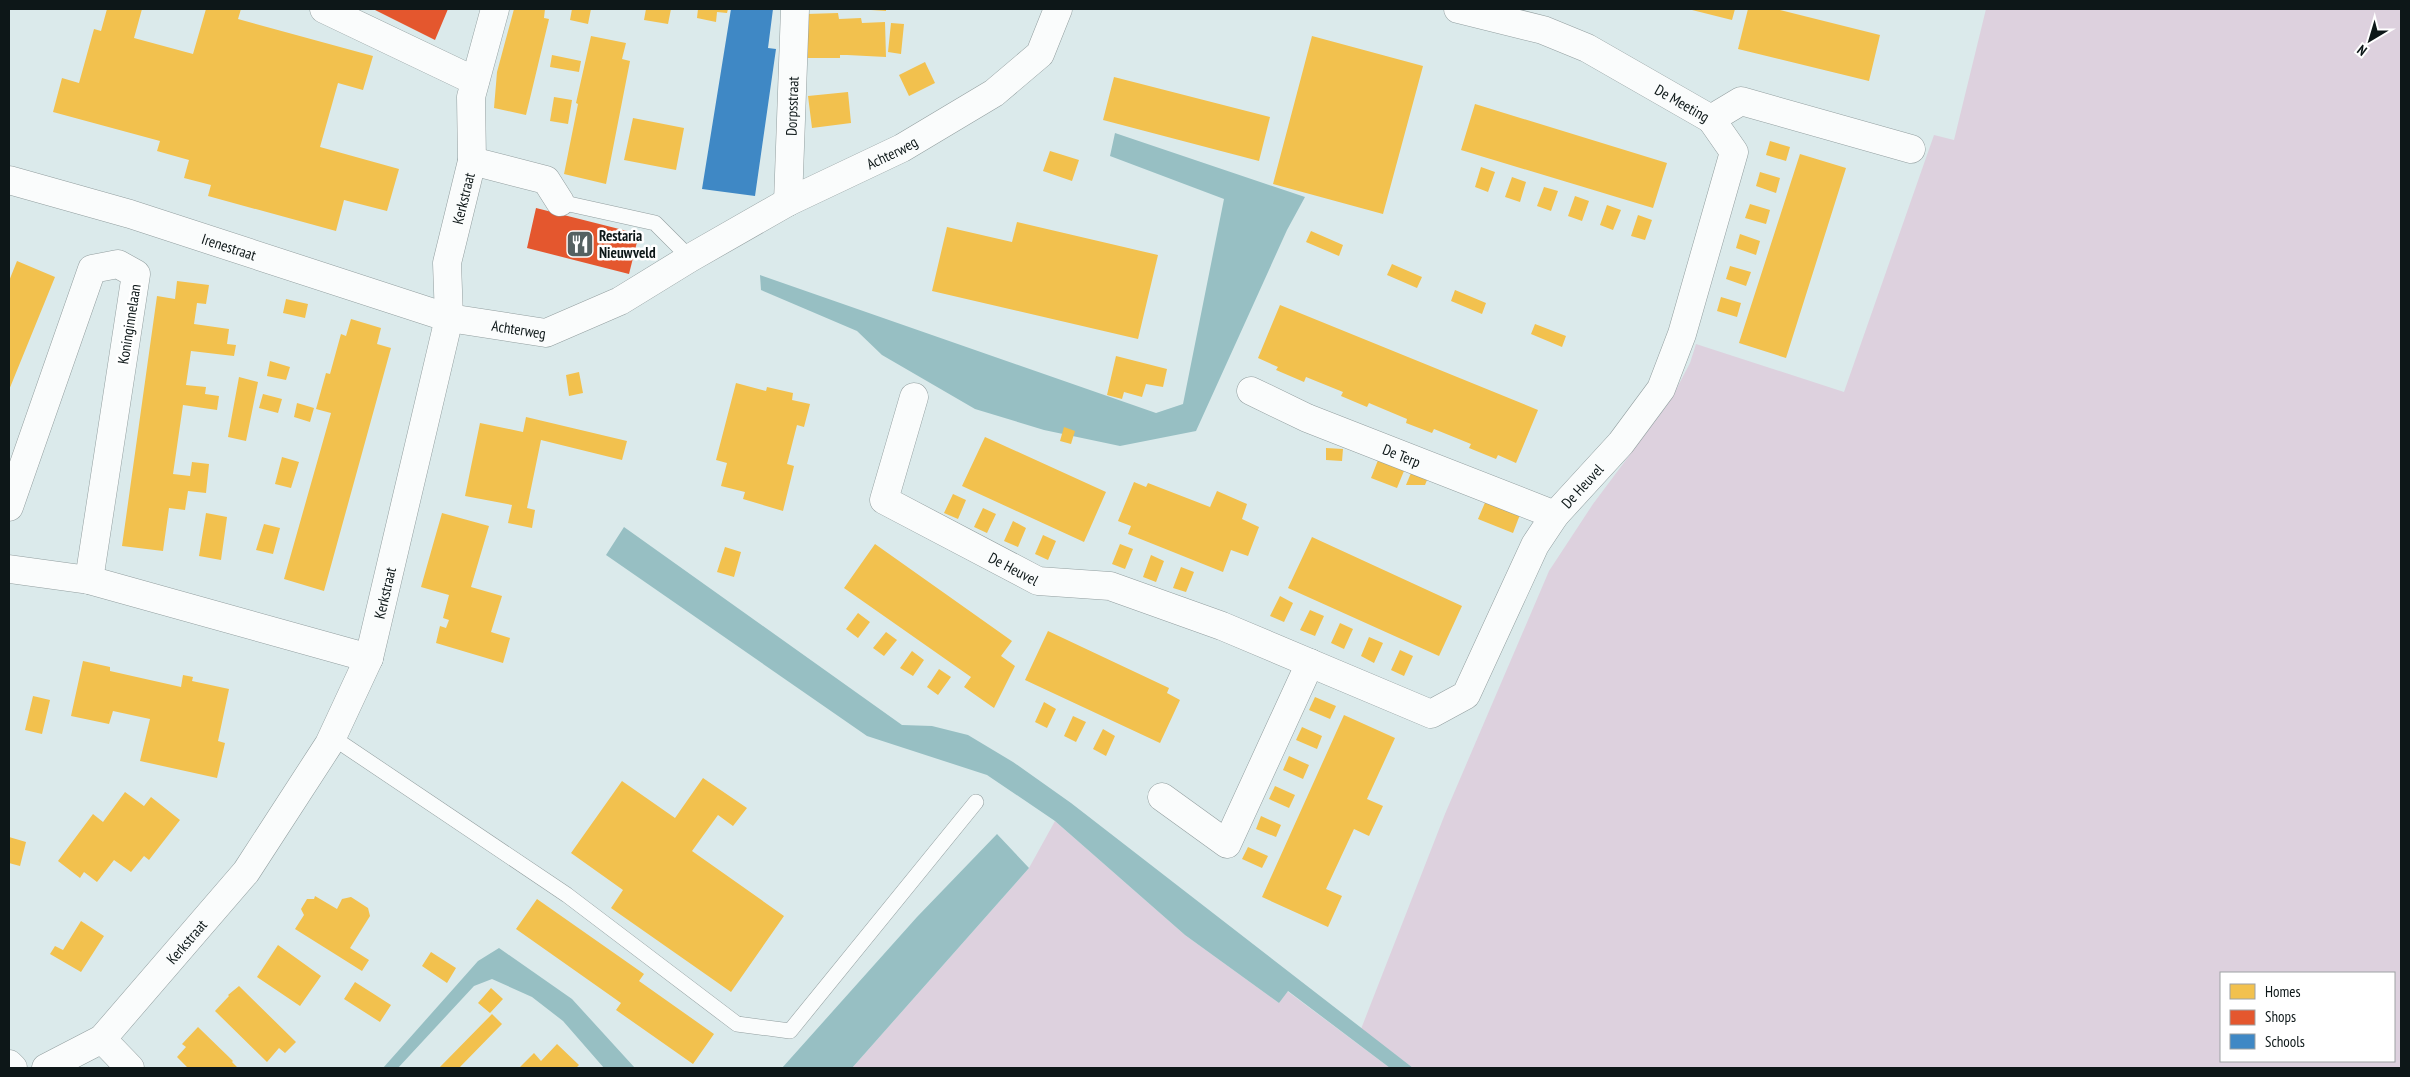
<svg xmlns="http://www.w3.org/2000/svg" width="2410" height="1077" font-family="'PT Sans Narrow',sans-serif">
<rect width="100%" height="100%" fill="#dbeaeb"/>
<path fill="#ddd1de" fill-rule="evenodd" d="M 1986,9 L 2401,9 L 2401,1068 L 1413,1068 L 1361,1029 L 1445,814 L 1549,571 L 1593,504 L 1670,401 L 1690,363 L 1696,344 L 1844,392 L 1934,135 L 1954,140 ZM 2221,973 L 2394,973 L 2394,1061 L 2221,1061 Z
M 1055,821 L 1185,935 L 1279,1003 L 1287,991 L 1390,1068 L 852,1068 L 1029,868 Z"/>
<path fill="#97bfc3" d="M 1115,133 L 1305,197 L 1287,230 L 1196,431 L 1120,446 L 1044,430 L 975,409 L 882,355 L 857,331 L 761,290 L 760,275 L 1156,413 L 1183,404 L 1224,199 L 1110,156 Z
M 624,527 L 902,725 L 932,726 L 968,735 L 1013,762 L 1071,803 L 1413,1068 L 1390,1068 L 1288,991 L 1279,1003 L 1185,935 L 1055,821 L 987,775 L 867,736 L 606,555 Z
M 997,834 L 1029,868 L 852,1068 L 782,1068 L 917,917 Z
M 499,948 L 572,999 L 635,1068 L 604,1068 L 563,1021 L 532,997 L 492,979 L 474,986 L 398,1068 L 383,1068 L 478,961 Z"/>
<path fill="#f2c14e" d="M 107,9 L 142,9 L 134,38 L 193,54 L 206,9 L 241,9 L 238,19 L 373,56 L 363,90 L 338,83 L 320,147 L 399,169 L 387,211 L 344,200 L 336,231 L 208,196 L 211,185 L 184,178 L 189,160 L 157,151 L 160,141 L 53,112 L 62,78 L 79,83 L 94,29 L 101,31 Z
M 514,9 L 545,9 L 544,18 L 549,19 L 526,115 L 494,108 L 497,72 Z
M 572,9 L 591,9 L 588,24 L 570,20 Z
M 646,9 L 671,9 L 668,24 L 644,20 Z
M 698,9 L 728,9 L 727,13 L 717,12 L 716,22 L 697,18 Z
M 871,9 L 886,9 L 886,11 L 871,10 Z
M 1688,9 L 1735,9 L 1732,20 Z
M 1748,9 L 1776,9 L 1880,35 L 1869,81 L 1738,49 Z
M 838,13 L 839,19 L 861,18 L 862,23 L 885,22 L 886,57 L 847,55 L 840,55 L 840,58 L 806,58 L 806,14 Z
M 891,23 L 904,24 L 901,54 L 888,52 Z
M 591,36 L 626,43 L 622,59 L 630,61 L 606,184 L 564,174 L 578,104 L 576,103 Z
M 1312,36 L 1423,66 L 1383,214 L 1273,184 Z
M 552,55 L 581,61 L 579,72 L 550,67 Z
M 925,62 L 935,83 L 909,96 L 899,75 Z
M 1114,77 L 1270,117 L 1259,161 L 1103,120 Z
M 848,92 L 851,123 L 812,128 L 808,96 Z
M 554,97 L 572,100 L 568,124 L 550,121 Z
M 1475,104 L 1667,163 L 1653,208 L 1461,150 Z
M 633,118 L 684,128 L 676,170 L 624,160 Z
M 1770,141 L 1790,147 L 1786,161 L 1766,155 Z
M 1050,151 L 1079,160 L 1072,181 L 1043,171 Z
M 1800,154 L 1846,168 L 1786,358 L 1739,343 Z
M 1481,167 L 1495,172 L 1488,192 L 1475,187 Z
M 1760,172 L 1780,178 L 1776,193 L 1756,186 Z
M 1512,177 L 1526,182 L 1520,202 L 1505,197 Z
M 1544,187 L 1558,191 L 1551,211 L 1537,206 Z
M 1575,196 L 1589,201 L 1582,221 L 1568,216 Z
M 1750,204 L 1770,210 L 1766,224 L 1745,218 Z
M 1607,205 L 1621,210 L 1613,230 L 1600,225 Z
M 1638,215 L 1652,220 L 1645,240 L 1631,236 Z
M 1017,222 L 1158,255 L 1138,339 L 932,291 L 947,227 L 1012,242 Z
M 1311,231 L 1343,245 L 1339,256 L 1306,242 Z
M 1740,234 L 1760,241 L 1756,255 L 1736,248 Z
M 17,261 L 55,277 L 9,390 L 9,281 Z
M 1392,264 L 1422,277 L 1417,288 L 1387,275 Z
M 1730,266 L 1751,272 L 1746,286 L 1726,279 Z
M 177,281 L 209,285 L 206,304 L 197,303 L 194,324 L 229,329 L 227,344 L 236,345 L 234,356 L 191,351 L 186,385 L 206,387 L 205,394 L 219,396 L 217,410 L 183,405 L 173,474 L 190,476 L 192,462 L 209,464 L 206,493 L 188,491 L 185,510 L 169,508 L 163,551 L 122,546 L 157,296 L 175,299 Z
M 1455,290 L 1486,303 L 1482,314 L 1451,301 Z
M 1721,297 L 1741,303 L 1737,317 L 1717,311 Z
M 286,299 L 308,304 L 305,318 L 283,313 Z
M 1280,305 L 1538,410 L 1516,463 L 1498,455 L 1496,459 L 1469,448 L 1471,444 L 1434,429 L 1432,433 L 1406,423 L 1407,419 L 1369,403 L 1367,407 L 1341,396 L 1343,392 L 1306,377 L 1304,382 L 1276,370 L 1278,367 L 1258,358 Z
M 351,319 L 381,328 L 377,344 L 391,348 L 324,591 L 284,579 L 331,413 L 316,409 L 326,373 L 330,374 L 341,334 L 346,336 Z
M 1535,324 L 1566,336 L 1562,347 L 1531,334 Z
M 1116,356 L 1167,369 L 1163,387 L 1146,384 L 1142,397 L 1124,392 L 1122,399 L 1107,395 Z
M 270,361 L 290,367 L 286,380 L 267,376 Z
M 579,372 L 583,393 L 569,396 L 566,375 Z
M 239,377 L 258,382 L 246,441 L 228,437 Z
M 736,383 L 766,391 L 767,387 L 793,393 L 792,400 L 810,404 L 804,427 L 797,425 L 787,464 L 794,466 L 783,511 L 743,499 L 745,492 L 721,486 L 727,463 L 716,460 Z
M 263,394 L 282,399 L 278,413 L 259,408 Z
M 297,403 L 314,408 L 310,422 L 294,417 Z
M 526,417 L 627,441 L 622,460 L 541,440 L 527,508 L 535,510 L 532,528 L 508,523 L 512,505 L 465,496 L 480,423 L 523,432 Z
M 1064,427 L 1075,431 L 1071,444 L 1060,441 Z
M 985,437 L 1106,492 L 1084,542 L 962,486 Z
M 1326,448 L 1343,449 L 1342,461 L 1326,460 Z
M 1380,455 L 1406,466 L 1397,488 L 1371,478 Z
M 282,457 L 299,462 L 291,488 L 275,484 Z
M 1413,468 L 1429,475 L 1425,485 L 1406,485 Z
M 1134,482 L 1146,487 L 1148,483 L 1210,507 L 1217,491 L 1247,504 L 1242,519 L 1259,527 L 1248,556 L 1231,550 L 1223,572 L 1128,534 L 1131,526 L 1118,521 Z
M 953,494 L 966,500 L 958,519 L 944,513 Z
M 1487,498 L 1521,512 L 1513,533 L 1478,519 Z
M 983,508 L 996,514 L 987,533 L 974,527 Z
M 206,513 L 227,517 L 221,560 L 199,556 Z
M 442,513 L 489,526 L 471,587 L 502,596 L 491,632 L 510,638 L 503,663 L 436,643 L 440,626 L 446,628 L 449,620 L 443,618 L 449,595 L 421,587 Z
M 1013,521 L 1026,528 L 1018,547 L 1004,541 Z
M 264,524 L 280,528 L 273,554 L 256,550 Z
M 1043,535 L 1056,541 L 1048,560 L 1035,554 Z
M 1312,537 L 1462,606 L 1439,656 L 1288,588 Z
M 875,544 L 1012,641 L 1001,656 L 1015,666 L 994,708 L 964,687 L 971,677 L 844,588 Z
M 1120,544 L 1133,549 L 1125,569 L 1112,564 Z
M 725,547 L 741,552 L 734,577 L 717,572 Z
M 1151,555 L 1164,561 L 1156,582 L 1143,577 Z
M 1181,567 L 1194,572 L 1186,592 L 1173,588 Z
M 1280,596 L 1293,603 L 1284,622 L 1270,616 Z
M 1310,610 L 1324,616 L 1315,636 L 1300,630 Z
M 858,613 L 870,622 L 858,638 L 846,629 Z
M 1340,623 L 1353,629 L 1344,649 L 1331,643 Z
M 1048,631 L 1169,688 L 1167,693 L 1180,700 L 1160,743 L 1025,680 Z
M 886,632 L 897,640 L 884,656 L 873,648 Z
M 1369,637 L 1383,643 L 1374,663 L 1361,656 Z
M 1400,650 L 1413,656 L 1404,676 L 1391,670 Z
M 912,651 L 924,660 L 913,676 L 900,668 Z
M 83,661 L 110,667 L 110,671 L 181,687 L 183,675 L 193,677 L 192,681 L 229,689 L 218,741 L 225,743 L 217,778 L 140,761 L 150,719 L 113,711 L 109,724 L 71,716 Z
M 939,669 L 951,677 L 938,695 L 927,687 Z
M 33,696 L 50,700 L 42,734 L 25,730 Z
M 1315,697 L 1336,706 L 1330,719 L 1309,710 Z
M 1044,702 L 1056,709 L 1047,728 L 1035,722 Z
M 1344,715 L 1395,738 L 1367,799 L 1383,806 L 1369,836 L 1354,829 L 1326,889 L 1342,896 L 1328,927 L 1262,897 Z
M 1073,716 L 1086,722 L 1076,742 L 1064,736 Z
M 1302,727 L 1322,736 L 1317,749 L 1296,740 Z
M 1103,729 L 1115,736 L 1106,756 L 1093,749 Z
M 1289,756 L 1309,765 L 1303,779 L 1283,770 Z
M 703,778 L 747,808 L 733,826 L 718,815 L 692,851 L 784,916 L 731,992 L 611,908 L 623,890 L 571,853 L 622,781 L 675,818 Z
M 1275,786 L 1295,795 L 1289,808 L 1269,799 Z
M 125,792 L 144,806 L 151,797 L 180,820 L 149,860 L 144,856 L 131,872 L 114,860 L 97,882 L 84,872 L 80,878 L 58,861 L 93,814 L 103,822 Z
M 1261,816 L 1281,825 L 1276,837 L 1256,829 Z
M 9,837 L 26,842 L 20,866 L 9,863 Z
M 1248,847 L 1268,856 L 1262,868 L 1242,859 Z
M 315,896 L 337,909 L 342,899 L 351,897 L 368,908 L 370,916 L 350,948 L 369,960 L 362,971 L 295,929 L 304,915 L 301,909 L 307,899 L 314,899 Z
M 537,899 L 644,974 L 639,981 L 714,1034 L 693,1064 L 616,1010 L 621,1003 L 516,929 Z
M 81,921 L 104,936 L 81,972 L 50,954 L 55,946 L 63,950 Z
M 278,945 L 321,976 L 300,1006 L 257,977 Z
M 431,952 L 456,968 L 447,983 L 422,966 Z
M 355,982 L 391,1005 L 380,1022 L 344,999 Z
M 239,986 L 296,1042 L 285,1053 L 279,1048 L 267,1062 L 215,1011 L 229,996 L 228,995 Z
M 491,988 L 503,999 L 490,1013 L 478,1003 Z
M 492,1014 L 502,1024 L 459,1068 L 439,1068 Z
M 198,1027 L 233,1061 L 232,1062 L 238,1068 L 188,1068 L 177,1057 L 186,1047 L 182,1044 Z
M 557,1044 L 579,1065 L 576,1068 L 519,1068 L 534,1053 L 541,1061 Z"/>
<path fill="#e4572e" d="M 373,9 L 448,9 L 435,40 Z
M 536,208 L 639,234 L 629,274 L 527,248 Z"/>
<path fill="#3f88c5" d="M 731,9 L 773,9 L 768,48 L 776,49 L 755,196 L 702,189 Z"/>
<g fill="none" stroke-linecap="round" stroke-linejoin="round">
<g stroke="#929e9f" stroke-width="16">
<path id="lane" d="M 560,202 L 655,223 L 690,258
M 332,737 L 567,895 L 737,1024 L 790,1031 L 976,802"/>
</g>
<g stroke="#929e9f" stroke-width="29">
<g id="street">
<path d="M 324,9 L 475,81"/>
<path id="s1" d="M 1458,9 L 1543,30 L 1587,48 L 1711,119 L 1741,101 L 1911,149"/>
<path d="M 472,161 L 546,180 L 560,202"/>
<path id="s2" d="M 9,180 L 130,214 L 449,318 L 546,333 L 620,301 L 690,258 L 788,202 L 902,148 L 994,93 L 1040,54 L 1058,9"/>
<path id="s3" d="M 788,202 L 795,9"/>
<path id="s4" d="M 1251,391 L 1307,418 L 1555,515"/>
<path id="s5" d="M 914,397 L 884,500 L 1038,581 L 1110,586 L 1222,626 L 1431,714 L 1466,695 L 1535,545 L 1555,515 L 1621,443 L 1661,389 L 1682,334 L 1734,152 L 1711,119"/>
<path d="M 9,507 L 92,269 L 118,264 L 136,274 L 89,580"/>
<path d="M 9,569 L 89,580 L 369,658"/>
<path d="M 1162,797 L 1227,844 L 1310,663"/>
<path d="M 102,1039 L 130,1068"/>
<path d="M 9,1064 L 13,1068"/>
<path id="s6" d="M 46,1068 L 102,1039 L 246,872 L 329,744 L 369,658 L 449,318 L 447,263 L 472,161 L 471,97 L 495,9"/>
</g>
</g>
<use href="#lane" stroke="#fafcfc" stroke-width="15"/>
<use href="#street" stroke="#fafcfc" stroke-width="28"/>
</g>
<defs>
<g id="restaurant-square" transform="scale(1.4375)"><rect x="-9" y="-9" width="18" height="18" rx="4" fill="#556162" stroke="#fff"/><path d="M-5-6h1v4h1v-4h1v4h1v-4h1v5L-1.5 .5V6h-2V.5L-5-1ZM5-6V6H3V1.5H1.5Q1.5-4 5-6Z" fill="#fff"/></g>
</defs>
<g fill-rule="evenodd">
<use href="#restaurant-square" x="580" y="244"/>
</g>
<g text-anchor="middle" dominant-baseline="central" stroke-width="5" stroke-linejoin="round" paint-order="stroke">
<g font-size="15" fill="#0d1718" stroke="#fff">
<text stroke="none"><textPath href="#s1" startOffset="245">De Meeting</textPath></text>
<text stroke="none"><textPath href="#s3" startOffset="96">Dorpsstraat</textPath></text>
<text stroke="none"><textPath href="#s2" startOffset="950">Achterweg</textPath></text>
<text stroke="none"><textPath href="#s6" startOffset="1002">Kerkstraat</textPath></text>
<text stroke="none"><textPath href="#s2" startOffset="230">Irenestraat</textPath></text>
<text transform="translate(129 324) rotate(-81)">Koninginnelaan</text>
<text stroke="none"><textPath href="#s2" startOffset="532">Achterweg</textPath></text>
<text stroke="none"><textPath href="#s4" startOffset="164">De Terp</textPath></text>
<text stroke="none"><textPath href="#s5" startOffset="980">De Heuvel</textPath></text>
<text stroke="none"><textPath href="#s5" startOffset="254">De Heuvel</textPath></text>
<text stroke="none"><textPath href="#s6" startOffset="598">Kerkstraat</textPath></text>
<text stroke="none"><textPath href="#s6" startOffset="192">Kerkstraat</textPath></text>
</g>
<g font-size="15" font-weight="bold" fill="#0d1718" stroke="#fff" text-anchor="start">
<text x="599" y="235">Restaria<tspan x="599" dy="17">Nieuwveld</tspan></text>
</g>
</g>
<rect width="2410" height="1077" fill="none" stroke="#0d1718" stroke-width="20"/>
<rect x="2220" y="972" width="175" height="90" fill="#ffffff" stroke="#9ea2a3"/>
<rect x="2230" y="984" width="25" height="15" fill="#f2c14e" stroke="#9ea2a3"/>
<text x="2265" y="997" font-size="15" fill="#0d1718">Homes</text>
<rect x="2230" y="1010" width="25" height="15" fill="#e4572e" stroke="#9ea2a3"/>
<text x="2265" y="1022" font-size="15" fill="#0d1718">Shops</text>
<rect x="2230" y="1034" width="25" height="15" fill="#3f88c5" stroke="#9ea2a3"/>
<text x="2265" y="1047" font-size="15" fill="#0d1718">Schools</text>
<g transform="translate(2370 40) rotate(218)" stroke="#ffffff" stroke-width="4" paint-order="stroke">
<path d="M0-4L9 19L0 12L-9 19Z" fill="#0d1718"/>
<text y="-8" font-size="14" font-weight="bold" text-anchor="middle" fill="#0d1718">N</text>
</g>
</svg>
